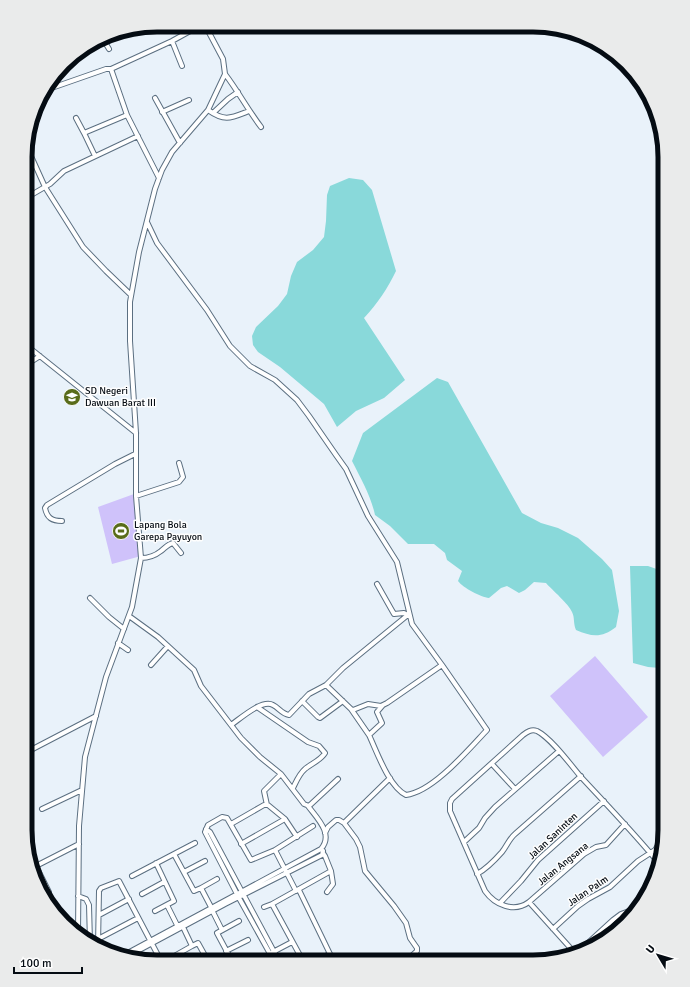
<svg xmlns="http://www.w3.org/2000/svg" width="690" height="987" font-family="Signika,sans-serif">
<rect width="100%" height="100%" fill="#e9f2fa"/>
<path fill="#cfc2fa" d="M 134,494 L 141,556 L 112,564 L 98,507 Z
M 595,656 L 648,717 L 603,757 L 550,696 Z"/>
<path fill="#89d9da" d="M 349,178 L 363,180 L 372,190 L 396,271 C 388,288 377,304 364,318 L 405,380 L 384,398 L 356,411 L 337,427 L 324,404 L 280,367 L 258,352 L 253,345 L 252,336 L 256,327 L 278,306 L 287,294 L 291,276 L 297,262 L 313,250 L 324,237 L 326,221 L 327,195 L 330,186 Z
M 437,378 L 448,382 L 522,513 L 541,523 L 558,528 L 578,538 L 602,559 L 612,570 L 619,611 L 616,627 C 602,638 592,637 576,630 C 573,623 575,618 572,612 C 569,604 552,590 546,583 L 534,582 L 525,590 L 519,593 L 507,586 L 501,588 L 489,598 C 481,597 463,588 458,581 L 462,571 L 447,560 L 445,553 L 434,544 L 408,544 L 390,526 L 375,515 C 371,496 361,479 352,461 L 363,433 Z
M 630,566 L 648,566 L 665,572 L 665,665 L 660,668 L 648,667 L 633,663 Z"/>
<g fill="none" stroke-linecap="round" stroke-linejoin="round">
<g stroke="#5b6f81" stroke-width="6">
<path id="street" d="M 103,39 L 109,49
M 172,41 L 182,66
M 111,69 L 127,115 L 159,178
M 225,74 C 238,91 248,110 261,127
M 43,91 L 106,69 L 111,69 L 172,41 L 201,25
M 155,98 L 180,143
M 208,110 C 225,122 231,118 249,111
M 162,112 L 189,100
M 213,113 L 228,99 L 238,92
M 76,118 L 84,133
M 26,145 L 45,187 L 83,247 L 106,271 L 131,295
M 95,156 L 84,133 L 127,115
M 26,198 L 50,184 L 64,171 L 138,136
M 147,222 L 157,243 L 207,310 L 230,346 L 250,366 L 275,380 L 297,400 L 309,416 L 336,455 L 346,469 L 368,516 L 397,562 L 412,624 L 442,665 L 487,730 C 469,749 433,792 406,795 C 389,787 377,752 369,735 L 382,723 L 377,712 L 383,705
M 26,345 L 136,433
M 26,365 L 40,356
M 136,496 L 179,482 L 183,477 L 179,463
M 62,521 C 52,521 47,518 45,508 L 47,505 L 115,464 L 135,454
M 141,558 C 148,558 156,555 161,551 C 165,548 168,544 173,543 L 181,553
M 377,584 L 394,614 L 404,613 L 408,615
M 90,598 L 109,617 L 124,629
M 129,616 L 158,637 L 194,670 L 201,686 L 241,738 L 260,757 L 281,774 L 304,804 L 309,806 L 338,779
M 118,643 L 128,650
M 151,665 L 168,646
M 326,685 L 351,709 L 353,710 L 368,704 L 381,706 L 387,703 L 442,665
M 302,701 L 318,717 L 320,718 L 343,701
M 257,707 L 308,742 L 319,746 L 325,753 C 321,760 311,764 305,769 C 299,774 296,782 293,788
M 351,709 L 369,735
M 231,725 C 241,718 262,699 273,705 C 279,708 282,714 289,715 L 309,694 L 326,685 L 343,668 L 409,614
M 25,753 L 96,716
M 492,764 L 515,789
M 267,805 L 264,791 L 281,774
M 308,806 C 317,818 334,834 321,849
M 42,809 L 82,790
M 344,823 L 390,778
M 231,824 L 264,805 L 268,805 L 285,819 L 297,837
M 625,824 L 606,845 L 596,847 L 584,854 L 529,902 C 514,913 495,905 485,891 L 450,811 L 450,803 L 452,799 L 523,735 C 527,732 531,729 537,731 C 551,738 570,764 581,777 C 607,805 633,832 657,861
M 206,829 L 210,832 L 279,961
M 325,833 L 328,827 L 336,820 L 339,820 L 344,823 L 356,839 L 360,847 L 365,871 L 394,906 L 406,923 L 410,938 L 417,948 L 417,951 L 405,962
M 464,842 L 479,828 L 485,818 L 495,807 L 559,751
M 241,844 L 285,819
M 275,850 L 296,891
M 323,853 L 325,856 L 331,871
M 174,854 L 194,891 L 201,888 L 211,907
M 36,866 L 49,892 L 49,899
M 34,867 L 79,844
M 184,872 L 205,861
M 477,874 C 486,869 495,860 502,852 C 507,846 509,839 515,834 L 581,776
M 132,876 L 195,843
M 201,888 L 217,879
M 299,890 L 330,954 L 313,961
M 142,894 L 164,882
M 78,896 L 86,899 L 89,905 L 90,942
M 529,902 L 574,952
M 500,903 L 521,881 L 538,860 L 604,801
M 167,905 L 177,925
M 264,907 L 272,904
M 155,911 L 174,901 L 156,863
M 213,912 L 222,930
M 99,915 L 129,899
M 183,927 L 192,946 L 198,943 L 208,961
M 553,929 L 578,906 L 588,899 L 610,887 L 638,861 L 655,850 L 665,834
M 78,933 L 79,826 L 85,757 L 106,677 L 132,607 L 141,558 L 136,496 L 136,433 L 130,341 L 130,302 L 139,252 L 155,189 L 162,170 L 172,152 L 208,110 L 225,74 L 223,59 L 205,25
M 98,939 L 138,918
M 98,945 L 99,891 L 101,888 L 119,881 L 161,961
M 226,951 L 248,940
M 273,952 L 292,942
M 578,952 L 613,920 L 621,914 L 637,908 L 643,903
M 330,954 L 334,961
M 124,955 L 321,849 L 323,851
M 176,955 L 192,946
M 128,956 L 225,904 L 322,855 L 323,851
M 232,961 L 217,933 L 239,921
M 254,961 L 260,958
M 274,961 L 239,898 L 205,832 L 208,825 L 222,817 L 227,818 L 251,860 L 275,850 L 313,826
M 303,961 L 272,904 L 331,871 L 333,884 L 327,892"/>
</g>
<use href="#street" stroke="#fff" stroke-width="4"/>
</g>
<defs>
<g id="school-disc" transform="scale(0.9)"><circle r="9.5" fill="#596c1a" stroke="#fefefe"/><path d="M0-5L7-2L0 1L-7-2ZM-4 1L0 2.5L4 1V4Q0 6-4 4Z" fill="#fff"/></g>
<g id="stadium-disc" transform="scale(0.9)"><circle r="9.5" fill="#596c1a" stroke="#fefefe"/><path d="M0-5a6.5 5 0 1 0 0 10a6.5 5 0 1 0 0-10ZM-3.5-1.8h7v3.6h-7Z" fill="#fff"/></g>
</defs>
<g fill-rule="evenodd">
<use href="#school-disc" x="72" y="397"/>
<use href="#stadium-disc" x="121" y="531"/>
</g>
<g text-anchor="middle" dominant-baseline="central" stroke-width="3" stroke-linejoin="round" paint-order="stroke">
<g font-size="10" fill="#050c13" stroke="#fefefe" text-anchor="start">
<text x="85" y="391">SD Negeri<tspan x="85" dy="12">Dawuan Barat III</tspan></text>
<text x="134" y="525">Lapang Bola<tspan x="134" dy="12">Garepa Payuyon</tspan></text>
</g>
<g font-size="10" fill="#050c13" stroke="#fefefe">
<text transform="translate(553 836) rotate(-43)">Jalan Saninten</text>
<text transform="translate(563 864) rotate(-39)">Jalan Angsana</text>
<text transform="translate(588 891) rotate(-34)">Jalan Palm</text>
</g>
</g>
<path d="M0 0H690V987H0ZM157 32H533A125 125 0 0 1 658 157V830A125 125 0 0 1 533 955H157A125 125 0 0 1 32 830V157A125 125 0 0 1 157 32Z" fill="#eaebeb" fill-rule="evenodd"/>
<path fill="none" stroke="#050c13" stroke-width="5" d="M157 32H533A125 125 0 0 1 658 157V830A125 125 0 0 1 533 955H157A125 125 0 0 1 32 830V157A125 125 0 0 1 157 32Z"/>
<g transform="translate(658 955) rotate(308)" stroke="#fefefe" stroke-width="3" paint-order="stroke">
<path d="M0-3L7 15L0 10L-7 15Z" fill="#050c13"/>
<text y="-6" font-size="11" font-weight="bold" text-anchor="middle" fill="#050c13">U</text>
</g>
<path d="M14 967v6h68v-6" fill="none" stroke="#050c13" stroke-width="2"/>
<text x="20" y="967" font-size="12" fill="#050c13" stroke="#fefefe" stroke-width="3" paint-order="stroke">100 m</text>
</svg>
